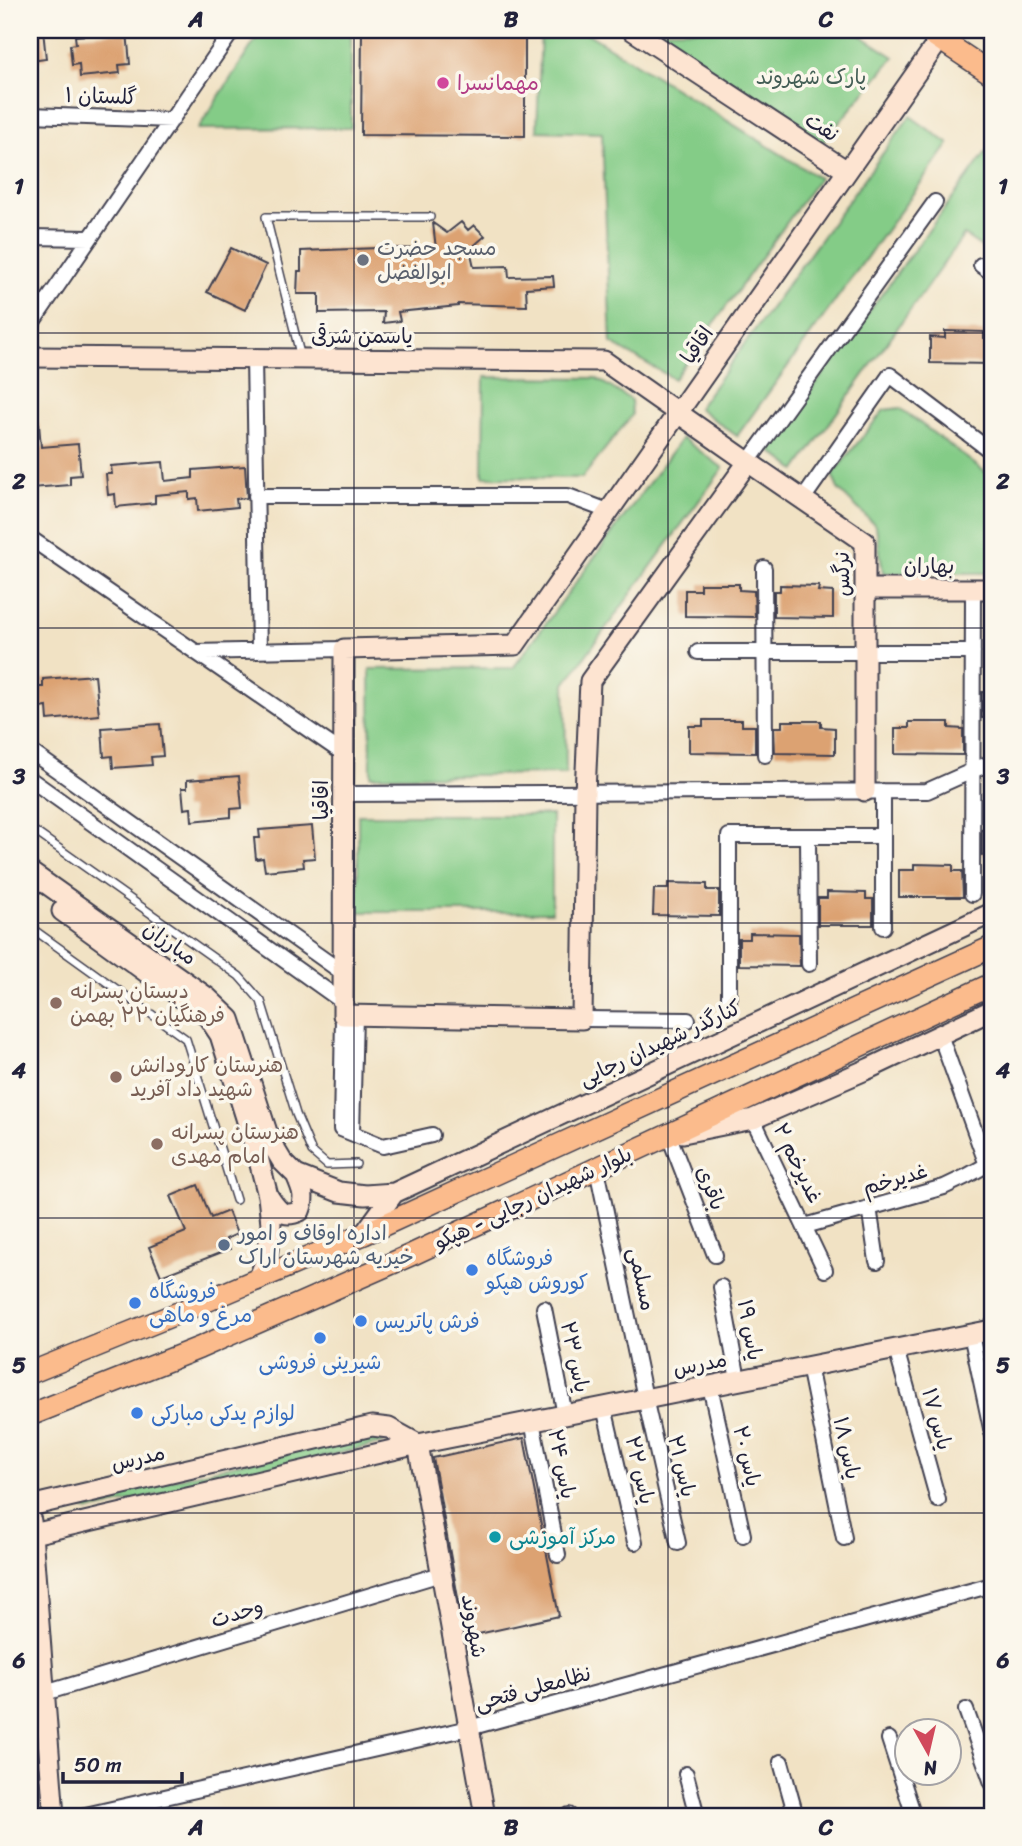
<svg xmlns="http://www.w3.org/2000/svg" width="1022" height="1846" font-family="Sriracha,'Playpen Sans Arabic',sans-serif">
<rect width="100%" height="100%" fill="#fbf7ec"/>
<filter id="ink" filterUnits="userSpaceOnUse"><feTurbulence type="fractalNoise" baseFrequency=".0143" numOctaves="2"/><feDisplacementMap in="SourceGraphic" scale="14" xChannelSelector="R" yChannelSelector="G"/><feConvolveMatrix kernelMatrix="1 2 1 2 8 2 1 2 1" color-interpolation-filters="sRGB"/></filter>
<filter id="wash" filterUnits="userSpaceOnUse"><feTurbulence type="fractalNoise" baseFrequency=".00686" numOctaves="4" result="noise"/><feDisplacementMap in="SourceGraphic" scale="28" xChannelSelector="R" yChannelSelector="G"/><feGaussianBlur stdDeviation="1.57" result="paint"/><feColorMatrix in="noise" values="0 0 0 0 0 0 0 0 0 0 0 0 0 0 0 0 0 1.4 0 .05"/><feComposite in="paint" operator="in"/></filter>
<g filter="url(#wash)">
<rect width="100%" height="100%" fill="#f1e2c4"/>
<path fill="#84cc87" stroke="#537761" stroke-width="2" d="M 262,30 L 351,30 L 351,128 L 198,129 Z
M 541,30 L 582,30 L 819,178 L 674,379 L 611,343 L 602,133 L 537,131 Z
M 651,30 L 852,30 L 894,57 L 823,142 Z
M 910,116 L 949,144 L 737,436 L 698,408 Z
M 992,144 L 992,254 L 964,235 L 796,470 L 768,449 Z
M 484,377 L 596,378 L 631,400 L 632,415 L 582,478 L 483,477 Z
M 900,408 L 992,477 L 992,573 L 883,573 L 876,526 L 838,489 L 832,475 L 884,410 Z
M 682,438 L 723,468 L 565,684 L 566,774 L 371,776 L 370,669 L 513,668 Z
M 358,815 L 552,815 L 552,912 L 358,912 Z
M 370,1432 L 379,1434 L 383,1443 L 89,1511 L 82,1508 L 83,1501 Z"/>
<g id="blocks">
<path fill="#dca272" d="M 30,30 L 43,30 L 46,59 L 30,61 Z
M 362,30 L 525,30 L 525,136 L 361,135 Z
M 127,32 L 130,64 L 119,65 L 120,73 L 80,77 L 79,64 L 72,65 L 70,45 L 76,44 L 75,36 Z
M 461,222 L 468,230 L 474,225 L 485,236 L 470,249 L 474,267 L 508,266 L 509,277 L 553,276 L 554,286 L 526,288 L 527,306 L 458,304 L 458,306 L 398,312 L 400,321 L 383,323 L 384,312 L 319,313 L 319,294 L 297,294 L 298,271 L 301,271 L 301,251 L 379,248 L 436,249 L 433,223 L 447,233 Z
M 231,248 L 266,265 L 245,310 L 207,292 Z
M 945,331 L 984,332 L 984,338 L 992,338 L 992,364 L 930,363 L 930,337 L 945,338 Z
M 30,424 L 39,424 L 41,447 L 78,444 L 81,475 L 70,476 L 70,485 L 31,488 Z
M 163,462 L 165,481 L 193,478 L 193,470 L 245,466 L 247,498 L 236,499 L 237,507 L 198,511 L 197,498 L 189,499 L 189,492 L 155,495 L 155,503 L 116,507 L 115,494 L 108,495 L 106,474 L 112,474 L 111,466 Z
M 700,584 L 739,584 L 739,590 L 754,591 L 755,617 L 685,616 L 685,590 L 700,590 Z
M 780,585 L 819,586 L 818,591 L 833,592 L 833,618 L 774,617 L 774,591 L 780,591 Z
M 95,675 L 99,715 L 48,720 L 47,707 L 40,708 L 38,687 L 43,687 L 43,679 Z
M 982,692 L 992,692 L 992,718 L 982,718 Z
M 703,720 L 742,720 L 742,726 L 755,726 L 755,753 L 689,752 L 689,726 L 703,726 Z
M 782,721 L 821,721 L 821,727 L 835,728 L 835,754 L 775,753 L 774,727 L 782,727 Z
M 909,722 L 949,722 L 949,728 L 963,729 L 963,755 L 895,754 L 895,728 L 909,728 Z
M 160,724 L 163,756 L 151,757 L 152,765 L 113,768 L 112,756 L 104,757 L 102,728 Z
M 239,776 L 242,808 L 231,809 L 231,817 L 192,821 L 191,808 L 184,809 L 182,788 L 187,788 L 187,780 Z
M 312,826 L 315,858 L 303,859 L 304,867 L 265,871 L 263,858 L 256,859 L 254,838 L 260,838 L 259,830 Z
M 982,829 L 992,829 L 992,855 L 982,855 Z
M 914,864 L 953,865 L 953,871 L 962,871 L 963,897 L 899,897 L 899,870 L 914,870 Z
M 668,883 L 707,884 L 707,890 L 719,890 L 719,916 L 653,915 L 654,889 L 668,889 Z
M 827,892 L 866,893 L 866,899 L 873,899 L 873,925 L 818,925 L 818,898 L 827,898 Z
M 750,933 L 799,934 L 800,966 L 739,965 L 739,939 L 750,939 Z
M 198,1185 L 211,1218 L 228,1211 L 237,1234 L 226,1239 L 230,1249 L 161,1276 L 149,1247 L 186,1232 L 171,1196 Z
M 524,1438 L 559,1616 L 465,1637 L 433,1458 Z"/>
</g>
</g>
<g filter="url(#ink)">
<use href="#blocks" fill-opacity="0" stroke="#413f50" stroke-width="2"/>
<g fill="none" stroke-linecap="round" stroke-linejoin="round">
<g stroke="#413f50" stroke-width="10">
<path id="lane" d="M 301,358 L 266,217 L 430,217
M 30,828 L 239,976 L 261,1001 L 296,1114 L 312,1152 L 327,1165 L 356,1164
M 30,927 L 186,1039 L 236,1200"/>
</g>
<g stroke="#413f50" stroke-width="18">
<path id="street" d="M 30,115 L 172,120
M 30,237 L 90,238
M 981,265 L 992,273
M 30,326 L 233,30
M 254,358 L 259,651
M 748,462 L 935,202
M 256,496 L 568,496 L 608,511
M 803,499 L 890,375 L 992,452
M 30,538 L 344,754
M 764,568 L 765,755
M 195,652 L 344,649
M 698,652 L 973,652
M 30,751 L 343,973
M 30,779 L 343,1002
M 343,794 L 927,791 L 992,762
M 808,837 L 809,964
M 972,894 L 973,589
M 883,927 L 883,791
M 729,1004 L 729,836 L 883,836
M 343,1015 L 341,1129 L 383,1146 L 432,1135
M 582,1019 L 688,1020
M 940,1035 L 987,1165
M 753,1119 L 825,1270
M 352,1133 L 355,1015
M 669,1136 L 715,1255
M 597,1169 L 645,1398 L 678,1543
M 869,1207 L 877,1261
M 805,1226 L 944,1187 L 967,1176 L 992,1162
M 721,1287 L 738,1380
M 544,1308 L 565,1415
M 971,1334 L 992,1433
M 896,1349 L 938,1500
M 809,1366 L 844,1538
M 710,1386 L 743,1535
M 604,1407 L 635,1542
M 532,1421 L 558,1555
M 45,1693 L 441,1574
M 966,1710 L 992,1783
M 889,1739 L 914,1816
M 781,1762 L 796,1816
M 686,1774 L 697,1816
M 569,1815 L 569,1816
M 81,1816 L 469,1728 L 992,1585"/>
</g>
<g stroke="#413f50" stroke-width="23">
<path id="secondary" d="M 632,30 L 847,171
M 30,357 L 604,361 L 748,462 L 865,542 L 865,791
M 748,462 L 590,681 L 585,793 L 582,1019 L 343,1015 L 344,649 L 515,645 L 940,39
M 865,589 L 992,589
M 30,872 L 208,998 L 230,1019 L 270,1141 L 282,1161 L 296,1175 L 339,1192 L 365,1195 L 394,1193
M 62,911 L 208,1017 L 220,1035 L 257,1153 L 268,1196 L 271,1224 L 267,1257 L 258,1280
M 683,1133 L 753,1119 L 870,1068 L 992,1010
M 268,1196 C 277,1210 283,1219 300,1211 C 306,1197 302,1189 296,1175
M 364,1234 L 394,1193 L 992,913
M 418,1444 L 485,1816
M 30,1506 L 372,1426 L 389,1428 L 418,1444
M 31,1521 L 54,1816
M 33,1534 L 418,1444 L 992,1330
M 30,1811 L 30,1816"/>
</g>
<g stroke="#413f50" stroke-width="24">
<path id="primary" d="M 926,30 L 992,74
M 987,30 L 992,34
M 30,1373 L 183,1311 L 364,1234 L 992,947
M 30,1415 L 199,1348 L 413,1254 L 992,984"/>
</g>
<use href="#lane" stroke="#fff" stroke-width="7"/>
<use href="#street" stroke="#fff" stroke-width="14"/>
<use href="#secondary" stroke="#fde4d1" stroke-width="19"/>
<use href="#primary" stroke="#fbbb8c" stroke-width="21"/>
</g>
</g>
<path fill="none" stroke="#22223b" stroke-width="2" stroke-opacity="0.55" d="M 354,30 L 354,1816M 668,30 L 668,1816M 30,333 L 992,333M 30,628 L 992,628M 30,923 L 992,923M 30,1218 L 992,1218M 30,1513 L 992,1513"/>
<circle fill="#d1479c" stroke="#fbf7ec" stroke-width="2.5" cx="443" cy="83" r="7"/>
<circle fill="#6b7280" stroke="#fbf7ec" stroke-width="2.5" cx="363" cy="260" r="7"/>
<g fill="#8d6e63" stroke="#fbf7ec" stroke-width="2.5">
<circle cx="56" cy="1003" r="7"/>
<circle cx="116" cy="1077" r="7"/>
<circle cx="157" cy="1144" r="7"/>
</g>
<circle fill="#5c6f8a" stroke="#fbf7ec" stroke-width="2.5" cx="224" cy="1245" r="7"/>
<g fill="#3f7fe0" stroke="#fbf7ec" stroke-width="2.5">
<circle cx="472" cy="1270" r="7"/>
<circle cx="135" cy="1303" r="7"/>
<circle cx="361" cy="1321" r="7"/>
<circle cx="320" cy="1338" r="7"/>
<circle cx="137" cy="1413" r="7"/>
</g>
<circle fill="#0f9aa8" stroke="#fbf7ec" stroke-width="2.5" cx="495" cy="1537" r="7"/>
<g text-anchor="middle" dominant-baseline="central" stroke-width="7" stroke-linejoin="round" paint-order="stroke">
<g font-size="21" fill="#445e56" stroke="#fbf7ec">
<text x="811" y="77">پارک شهروند</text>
</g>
<g font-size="21" fill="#b23c85" stroke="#fbf7ec" text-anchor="start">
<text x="457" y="83">مهمانسرا</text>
</g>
<g font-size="21" fill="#22223b" stroke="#fbf7ec">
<text transform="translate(101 96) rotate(2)">گلستان ۱</text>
<text transform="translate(822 127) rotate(33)">نفت</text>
<text x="362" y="336">یاسمن شرقی</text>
<text transform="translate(697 345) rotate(-55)">اقاقیا</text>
<text x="929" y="566">بهاران</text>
<text transform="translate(842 574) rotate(-91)">نرگس</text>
<text transform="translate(321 800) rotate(-90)">اقاقیا</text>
<text transform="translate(170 943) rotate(35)">مبارزان</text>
<text transform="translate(660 1043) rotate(-25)">کنارگذر شهیدان رجایی</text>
<text transform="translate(798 1163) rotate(64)">غدیرخم ۲</text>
<text transform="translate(895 1179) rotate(-16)">غدیرخم</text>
<text transform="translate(711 1188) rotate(69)">باقری</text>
<text transform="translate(533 1198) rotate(-25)">بلوار شهیدان رجایی - هپکو</text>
<text transform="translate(642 1279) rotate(78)">مسلمی</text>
<text transform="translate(750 1330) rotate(80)">یاس ۱۹</text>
<text transform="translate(575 1357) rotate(78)">یاس ۲۳</text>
<text transform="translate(700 1364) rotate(-11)">مدرس</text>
<text transform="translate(937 1419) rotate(75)">یاس ۱۷</text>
<text transform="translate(847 1448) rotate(78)">یاس ۱۸</text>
<text transform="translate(747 1456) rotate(77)">یاس ۲۰</text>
<text transform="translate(138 1458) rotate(-13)">مدرس</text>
<text transform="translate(562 1464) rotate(79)">یاس ۲۴</text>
<text transform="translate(682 1466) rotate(77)">یاس ۲۱</text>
<text transform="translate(640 1470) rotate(77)">یاس ۲۲</text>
<text transform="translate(237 1613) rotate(-17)">وحدت</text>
<text transform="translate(474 1626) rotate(80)">شهروند</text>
<text transform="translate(533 1688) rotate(-15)">نظامعلی فتحی</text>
</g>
<g font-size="21" fill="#5b616d" stroke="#fbf7ec" text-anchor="start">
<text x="377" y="248">مسجد حضرت<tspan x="377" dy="24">ابوالفضل</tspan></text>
</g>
<g font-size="21" fill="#785e54" stroke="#fbf7ec" text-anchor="start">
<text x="70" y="991">دبستان پسرانه<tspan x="70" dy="24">فرهنگیان ۲۲ بهمن</tspan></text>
<text x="130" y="1065">هنرستان کارودانش<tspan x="130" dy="24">شهید داد آفرید</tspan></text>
<text x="171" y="1132">هنرستان پسرانه<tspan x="171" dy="24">امام مهدی</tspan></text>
</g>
<g font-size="21" fill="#4e5e75" stroke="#fbf7ec" text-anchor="start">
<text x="238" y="1233">اداره اوقاف و امور<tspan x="238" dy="24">خیریه شهرستان اراک</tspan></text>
</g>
<g font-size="21" fill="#366cbe" stroke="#fbf7ec" text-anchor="start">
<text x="486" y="1258">فروشگاه<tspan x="486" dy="24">کوروش هپکو</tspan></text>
<text x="149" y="1291">فروشگاه<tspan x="149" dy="24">مرغ و ماهی</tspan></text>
<text x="375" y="1321">فرش پاتریس</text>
<text x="320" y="1362" text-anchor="middle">شیرینی فروشی</text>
<text x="151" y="1413">لوازم یدکی مبارکی</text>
</g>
<g font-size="21" fill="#0d838f" stroke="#fbf7ec" text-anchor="start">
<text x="509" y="1537">مرکز آموزشی</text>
</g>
</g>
<rect width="1022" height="1846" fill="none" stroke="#fbf7ec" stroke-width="77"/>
<g transform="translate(928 1752) rotate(172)"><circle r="33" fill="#fbf7ec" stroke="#a4a2a5" stroke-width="2"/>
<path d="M0-5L12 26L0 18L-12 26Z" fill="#d1495b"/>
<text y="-10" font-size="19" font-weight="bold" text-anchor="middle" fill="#22223b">N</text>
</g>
<path d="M63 1772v10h119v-10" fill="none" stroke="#22223b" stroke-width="3.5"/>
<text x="74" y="1772" font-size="21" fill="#22223b" stroke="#fbf7ec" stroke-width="5" paint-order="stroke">50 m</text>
<rect x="38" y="38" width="946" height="1770" fill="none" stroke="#22223b" stroke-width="2.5"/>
<g font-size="23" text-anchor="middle" font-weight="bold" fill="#22223b">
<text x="196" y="27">A</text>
<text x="511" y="27">B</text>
<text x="826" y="27">C</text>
<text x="19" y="194">1</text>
<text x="1003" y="194">1</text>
<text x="19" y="489">2</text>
<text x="1003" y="489">2</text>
<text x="19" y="784">3</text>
<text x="1003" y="784">3</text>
<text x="19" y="1078">4</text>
<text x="1003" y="1078">4</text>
<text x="19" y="1373">5</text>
<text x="1003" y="1373">5</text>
<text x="19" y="1668">6</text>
<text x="1003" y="1668">6</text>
<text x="196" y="1835">A</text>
<text x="511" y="1835">B</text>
<text x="826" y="1835">C</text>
</g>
</svg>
